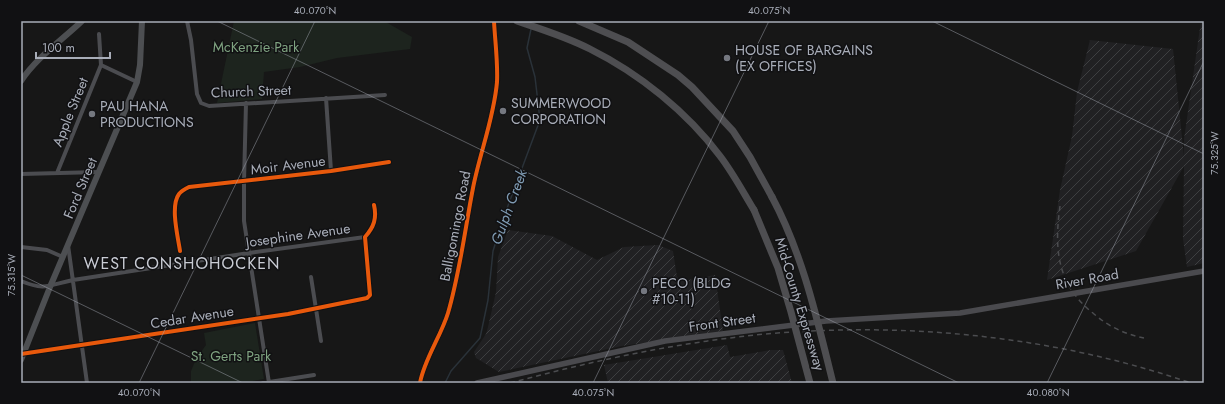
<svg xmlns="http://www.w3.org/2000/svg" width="1225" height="404" font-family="Jost,sans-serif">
<defs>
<pattern id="industrial-furrows" width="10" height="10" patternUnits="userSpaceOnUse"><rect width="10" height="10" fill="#212123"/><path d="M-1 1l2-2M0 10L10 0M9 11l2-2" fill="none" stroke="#3e3f41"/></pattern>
</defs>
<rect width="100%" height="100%" fill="#171717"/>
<path fill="url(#industrial-furrows)" d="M 1201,21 L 1204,21 L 1204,263 L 1187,267 L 1183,239 L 1184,166 L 1136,251 L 1047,280 L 1060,190 L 1072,136 L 1077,92 L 1090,40 L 1173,49 L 1184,157 L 1184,139 Z
M 508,230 L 552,236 L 597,260 L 624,247 L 658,245 L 673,251 L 677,277 L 683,281 L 715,275 L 723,331 L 622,346 L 499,372 L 476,358 L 474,352 L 486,334 L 488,327 L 496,292 L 498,257 Z
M 727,345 L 730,357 L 771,350 L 783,350 L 792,383 L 608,383 L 604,365 Z"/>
<path fill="#1d241e" d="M 234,21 L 384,21 L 412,37 L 410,49 L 337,58 L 300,67 L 264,72 L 262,99 L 217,103 Z
M 255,323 L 264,379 L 241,383 L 191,383 L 191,371 L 196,359 L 206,345 L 204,333 Z"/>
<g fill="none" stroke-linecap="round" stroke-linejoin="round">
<path stroke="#2a3239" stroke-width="1.5" d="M 445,383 L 451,371 L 480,338 L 488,300 L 493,251 L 503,219 L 540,120 L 535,77 L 527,48 L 531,29"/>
<path stroke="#4b4c50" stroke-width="4" d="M 187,21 L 191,40 L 197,94 L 201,103 L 209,106 L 385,95
M 101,65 L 137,82
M 326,98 L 331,171
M 246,103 L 244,182 L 244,221 L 269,383
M 57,173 L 101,65 L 99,34
M 21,174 L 99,172
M 68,245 L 87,383
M 21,247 L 47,250 L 63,257
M 180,251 C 178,237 170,206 179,194 C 181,191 185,189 189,187 L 331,171 L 389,162
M 311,277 L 321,341
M 21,281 C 45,291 49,285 73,280 L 249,253 L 365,237
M 23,354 L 288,314 L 367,298 L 370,295 L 365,237 C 374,227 377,218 374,205
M 263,383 L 314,375"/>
<path stroke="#4b4c50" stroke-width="5" d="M 420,383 C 424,360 441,336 448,313 C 460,272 465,229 473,188 C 480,152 494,118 497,82 C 498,62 495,41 494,21"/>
<path stroke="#4a4a4e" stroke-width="5.5" d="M 477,383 L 665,341 L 826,321 L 960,313 L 1204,271"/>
<path stroke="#4d4f52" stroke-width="6" d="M 21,81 C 37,57 61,41 82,21
M 21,360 L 50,287 L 137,82 L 140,65 L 142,21"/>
<path stroke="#4e4e51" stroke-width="7" d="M 517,21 C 541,29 567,37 590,49 C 640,74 687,112 720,156 C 733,173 743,192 754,210
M 579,21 L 628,42 L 678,75 L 692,87 L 733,131 L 750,157 L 772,197"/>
<path stroke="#4b4c4f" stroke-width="1.5" stroke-dasharray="5 4" stroke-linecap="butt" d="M 1060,206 C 1054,250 1057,285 1094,314 C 1109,327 1125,334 1144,338
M 510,383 C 585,363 661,346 738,337 C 762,334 787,332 811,331 C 940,325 1068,341 1191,383"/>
<path stroke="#4e4e51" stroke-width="7" d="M 772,197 C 803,255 817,319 833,383
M 754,210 L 778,268 L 791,312 L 810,383"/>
<g stroke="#111113" stroke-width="6">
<path id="cycleway" d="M 180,251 C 178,237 170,206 179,194 C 181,191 185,189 189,187 L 331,171 L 389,162
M 21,354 L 288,314 L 367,298 L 370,295 L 365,237 C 374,227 377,218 374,205
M 420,383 C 424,360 441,336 448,313 C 460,272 465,229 473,188 C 480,152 494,118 497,82 C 498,62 495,41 494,21"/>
</g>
<use href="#cycleway" stroke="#e8590c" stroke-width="4"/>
</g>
<path fill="none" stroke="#a8adb8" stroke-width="1" stroke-opacity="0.45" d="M 217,21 L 959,383M 932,21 L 1204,154M 21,275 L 243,383M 139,383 L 315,21M 593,383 L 769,21M 1047,383 L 1204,61"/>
<g fill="#757880" stroke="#111113" stroke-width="1.5">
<circle cx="727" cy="58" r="4"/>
<circle cx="503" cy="111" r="4"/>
<circle cx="92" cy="114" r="4"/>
<circle cx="644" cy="291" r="4"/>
</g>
<g text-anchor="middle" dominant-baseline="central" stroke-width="3" stroke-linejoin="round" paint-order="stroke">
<g font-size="14" fill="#7fa381" stroke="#111113">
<text x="256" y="47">McKenzie Park</text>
<text x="231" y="356">St. Gerts Park</text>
</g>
<g font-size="14" fill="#a8adb8" stroke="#111113" text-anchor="start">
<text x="735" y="50">HOUSE OF BARGAINS<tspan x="735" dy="16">(EX OFFICES)</tspan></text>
<text x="511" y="103">SUMMERWOOD<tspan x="511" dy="16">CORPORATION</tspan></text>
<text x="100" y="106">PAU HANA<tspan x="100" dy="16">PRODUCTIONS</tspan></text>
<text x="652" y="283">PECO (BLDG<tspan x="652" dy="16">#10-11)</tspan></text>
</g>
<g font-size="14" fill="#a8adb8" stroke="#111113">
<text transform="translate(251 91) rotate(-2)">Church Street</text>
<text transform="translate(70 112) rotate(-68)">Apple Street</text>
<text transform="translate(288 165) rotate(-7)">Moir Avenue</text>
<text transform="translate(80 188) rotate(-67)">Ford Street</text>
<text transform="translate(455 226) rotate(-79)">Balligomingo Road</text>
<text transform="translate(298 235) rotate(-8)">Josephine Avenue</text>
<text transform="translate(1087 279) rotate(-10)">River Road</text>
<text transform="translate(800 304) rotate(73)">Mid-County Expressway</text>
<text transform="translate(192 317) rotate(-9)">Cedar Avenue</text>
<text transform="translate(722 322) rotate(-8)">Front Street</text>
</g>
<g font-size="15" font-style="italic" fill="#7f9bb3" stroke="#111113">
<text transform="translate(509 207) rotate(-70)">Gulph Creek</text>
</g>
<g font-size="16" letter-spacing="1" fill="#c9ccd4" stroke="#111113">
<text x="182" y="263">WEST CONSHOHOCKEN</text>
</g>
</g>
<rect width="1225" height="404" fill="none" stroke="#111113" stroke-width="44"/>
<path d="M36 52v6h74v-6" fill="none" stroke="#a8adb8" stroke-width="2"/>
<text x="42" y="52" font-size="12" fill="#a8adb8" stroke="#111113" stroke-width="3" paint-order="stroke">100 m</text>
<rect x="22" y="22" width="1181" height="360" fill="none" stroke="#a8adb8" stroke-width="1.5"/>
<g font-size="10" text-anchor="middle" fill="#a8adb8">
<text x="315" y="14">40.070°N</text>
<text x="769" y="14">40.075°N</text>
<text transform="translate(1214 153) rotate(-90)" y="4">75.325°W</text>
<text transform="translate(11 275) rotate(-90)" y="4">75.315°W</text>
<text x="139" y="396">40.070°N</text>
<text x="593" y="396">40.075°N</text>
<text x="1048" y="396">40.080°N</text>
</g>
</svg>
